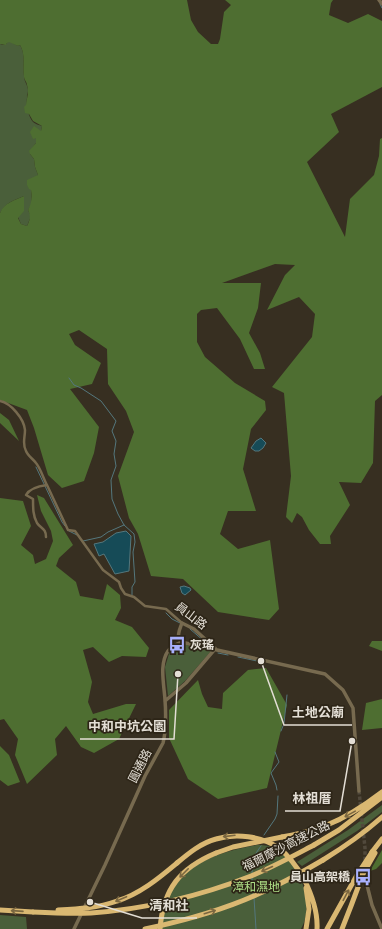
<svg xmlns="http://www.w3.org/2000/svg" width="382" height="929" font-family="Raleway,'Noto Sans TC',sans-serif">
<rect width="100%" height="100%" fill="#372f21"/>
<path fill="#4a5f3a" d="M 9,41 L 18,46 L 20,45 C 26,55 22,65 24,76 C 24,82 28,85 28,91 C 27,97 27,92 27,98 C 26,105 28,116 33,122 C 35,124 39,125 42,126 L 41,131 L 36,138 L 36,143 L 33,147 L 30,154 L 34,159 L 35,167 L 38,175 L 31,189 L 32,204 L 28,210 L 31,216 L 27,226 L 21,224 L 18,217 L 24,205 L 24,196 C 12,201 7,202 0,213 L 0,44 C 3,46 7,44 9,41 Z
M 176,643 L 212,650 L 185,681 L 168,696 L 165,667 L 169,654 Z
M 382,805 L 382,812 L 357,831 L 302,866 L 297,862 L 348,830 Z
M 257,845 C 263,845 268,845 273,848 C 299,860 316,903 301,929 L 162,929 C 163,921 164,905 168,898 C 186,861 220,852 257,845 Z
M 0,915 L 26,917 L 27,929 L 0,929 Z"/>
<path fill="#4e6e31" d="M 0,0 L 187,0 L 191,20 L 198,32 L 211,44 L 218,44 L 220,39 L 224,12 L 231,5 L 225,0 L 333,0 L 331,3 L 329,15 L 348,23 L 368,14 L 382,21 L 382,87 L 331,114 L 339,132 L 307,162 L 345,237 L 350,199 L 374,175 L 379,156 L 380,139 L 382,138 L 382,395 L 375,401 L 373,463 L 361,483 L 339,482 L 350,505 L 330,536 L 331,544 L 320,544 L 309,530 L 302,517 L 297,513 L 292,523 L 286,517 L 291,476 L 284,393 L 272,387 L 312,337 L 315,314 L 299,297 L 267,310 L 285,275 L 295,265 L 275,264 L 222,283 L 261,283 L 258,308 L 249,333 L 260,353 L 265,369 L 254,369 L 240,339 L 217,308 L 201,310 L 197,314 L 197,342 L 205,357 L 235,383 L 265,401 L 266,410 L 251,429 L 243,469 L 256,511 L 228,511 L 220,534 L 238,549 L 270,540 L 279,609 L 269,620 L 218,612 L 183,579 L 151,576 L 138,534 L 129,518 L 118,476 L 134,432 L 126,411 L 108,384 L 107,349 L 79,330 L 69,334 L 75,345 L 101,363 L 92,384 L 70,389 L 99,427 L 94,453 L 84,481 L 62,488 L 48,475 L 34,428 L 27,410 L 0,400 L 0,213 C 4,203 15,200 24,196 L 24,211 L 18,218 L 21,224 L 27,226 C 30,220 31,216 28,210 C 32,203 32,197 31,190 L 29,189 L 27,185 L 27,180 L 38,175 L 35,167 L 34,159 L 30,154 L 29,151 L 36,143 L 36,138 L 33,139 L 30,132 L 34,126 L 41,131 L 42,126 L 33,121 L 29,114 L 25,113 L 24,107 L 26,105 C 27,98 29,91 27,85 C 27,82 24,80 24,77 C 22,66 26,55 20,45 L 18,46 L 9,42 L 6,44 L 6,45 L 0,44 Z
M 0,413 L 9,420 L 19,441 L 0,423 Z
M 37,495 L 44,498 L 73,545 L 59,558 L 56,566 L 76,582 L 80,596 L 103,600 L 107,584 L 120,595 L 121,608 L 115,620 L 132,627 L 149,648 L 146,657 L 122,656 L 109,662 L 93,647 L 83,650 L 92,682 L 88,702 L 93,714 L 126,704 L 136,704 L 119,739 L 94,753 L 81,747 L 66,726 L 55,739 L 57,755 L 27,784 L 15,755 L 18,739 L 4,719 L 0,720 L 0,498 L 23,501 L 31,526 L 21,545 L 33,555 L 35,564 L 46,559 L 53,541 L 51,531 L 41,511 Z
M 372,641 L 382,641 L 382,651 L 369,646 Z
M 266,668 L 287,705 L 267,788 L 218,799 L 188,779 L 169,738 L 169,710 L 198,680 L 202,694 L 208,707 L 222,709 L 223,693 L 248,670 Z
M 382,699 L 382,728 L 362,730 L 366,703 Z
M 0,746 L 9,755 L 20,782 L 8,786 L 0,780 Z
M 382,850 L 382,863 L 376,869 L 370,871 Z"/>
<path fill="#164b57" stroke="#54777d" d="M 261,438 L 266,443 L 263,448 L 259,451 L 255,451 L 251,448 L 256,441 Z
M 126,531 L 131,536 L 129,571 L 115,574 L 104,554 L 99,556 L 94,544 L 103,542 L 116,533 Z
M 184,586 L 190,588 L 191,590 L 185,595 L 182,593 L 180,587 Z"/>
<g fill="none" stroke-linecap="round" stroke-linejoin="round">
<path stroke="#54777d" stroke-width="1" d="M 380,4 L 382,8
M 69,378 L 74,385 L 81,388 L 101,401 L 116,421 L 112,431 L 116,441 L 114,454 L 116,466 L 111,480 L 112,499 L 118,514 L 124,525 L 134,534 L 135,542 L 133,552 L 135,582 L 132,587 L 132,595
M 36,467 L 62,522 L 65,526
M 69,531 L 77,535
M 82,540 L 83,541 L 101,537 L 108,532 L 124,525
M 166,613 L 172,619 L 180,623
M 190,629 L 204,641
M 218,653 L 228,655
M 238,657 L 262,662
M 284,723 L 287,695
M 281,731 L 283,726
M 275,752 L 279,762 L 271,773 L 276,785 L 277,790
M 264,835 L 275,819 L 277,814 L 278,796
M 252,873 C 252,861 254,855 261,846
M 252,878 L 253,895
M 254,898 L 256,929"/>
<path stroke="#51493c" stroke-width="3.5" stroke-dasharray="3.5 2" stroke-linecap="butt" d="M 359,791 L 365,848 L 365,862"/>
<path stroke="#776a4f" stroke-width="2.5" d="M 0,401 C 11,403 24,419 25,430 C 25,438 22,444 26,451 C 28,456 33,459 36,463 C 41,469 43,478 47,485
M 46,537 C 46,528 41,529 37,523 C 33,516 33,508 33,499 L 26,495 C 30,488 39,486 47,485 L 68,530 L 75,531 L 103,570 L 119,582 L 121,588 L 125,594 L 134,597 L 145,606 L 166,609 L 182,623"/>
<path stroke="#776a4f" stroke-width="3.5" d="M 379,0 L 382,4
M 181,642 C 176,635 180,629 182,623 L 194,629 L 215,648
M 165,701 L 186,683 L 215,649
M 366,881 L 372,905 L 382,929
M 74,929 L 105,865 L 145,776 L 163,743 C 166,732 166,712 165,700 C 164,684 159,664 168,651 C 171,647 177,644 181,642 L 325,674 L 343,690 L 353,708 L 359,791"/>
<path stroke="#dab872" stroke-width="5" d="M 282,837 C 297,834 313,831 327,825 C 347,817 365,805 382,792
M 314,845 L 339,830 L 382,797
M 372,852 L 382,839
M 323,860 C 344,847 364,833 382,817
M 177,863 C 189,853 201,843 216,839 C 236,833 261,836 279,848 C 289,856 297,867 304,879 C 312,895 318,911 317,929
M 0,910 L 33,912
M 160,929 C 163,889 180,868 216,853
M 306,929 L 309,909 L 306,888"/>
<path stroke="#dab872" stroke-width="5" d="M 216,853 L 233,847 L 282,837
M 58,910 C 78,909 98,908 117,901 C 140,894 159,878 177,863
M 33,912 C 52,913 72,914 91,913 C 146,909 200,896 251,876 C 273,867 293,856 314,845
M 145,929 C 183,921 220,911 256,895 C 279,885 301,873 323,860
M 327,929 L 357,875 L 372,852
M 342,929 L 351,906 L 363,874 L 375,853"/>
</g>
<defs><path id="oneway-shaft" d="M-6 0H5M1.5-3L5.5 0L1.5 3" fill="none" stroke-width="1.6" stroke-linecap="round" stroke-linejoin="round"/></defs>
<g stroke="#7b6740">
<use href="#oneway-shaft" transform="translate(350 814) rotate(151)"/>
<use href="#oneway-shaft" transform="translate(229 836) rotate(173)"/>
<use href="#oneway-shaft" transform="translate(267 869) rotate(156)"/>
<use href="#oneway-shaft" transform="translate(184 873) rotate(135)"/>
<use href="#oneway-shaft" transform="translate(346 895) rotate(-62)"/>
<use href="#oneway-shaft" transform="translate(121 899) rotate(157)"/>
<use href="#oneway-shaft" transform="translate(17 911) rotate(-176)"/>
<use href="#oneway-shaft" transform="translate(210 912) rotate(-17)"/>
</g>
<defs>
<g id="bus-bare" transform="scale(1.38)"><path d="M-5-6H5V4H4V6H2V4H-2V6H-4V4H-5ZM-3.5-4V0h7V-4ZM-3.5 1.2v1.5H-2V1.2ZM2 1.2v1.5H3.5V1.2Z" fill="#a8b0fc" stroke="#2d2517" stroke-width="2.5" paint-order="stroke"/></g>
</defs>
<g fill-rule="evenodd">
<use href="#bus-bare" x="177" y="645"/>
<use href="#bus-bare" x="363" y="877"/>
</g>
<g text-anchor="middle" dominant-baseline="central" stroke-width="3.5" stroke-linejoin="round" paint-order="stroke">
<g font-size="12" fill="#e3ded5" stroke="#2d2517">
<text transform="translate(191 616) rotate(37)">員山路</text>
<text transform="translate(140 766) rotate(-63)">圓通路</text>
<text transform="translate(286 846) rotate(-27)">福爾摩沙高速公路</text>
</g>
<g font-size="12" font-weight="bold" fill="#e3ded5" stroke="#2d2517" text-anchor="start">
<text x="190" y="645">灰瑤</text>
<text x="350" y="877" text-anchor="end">員山高架橋</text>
</g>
<g font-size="12" fill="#aedf87" stroke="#2d2517">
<text x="256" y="887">漳和濕地</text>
</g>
</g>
<path fill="none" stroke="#e3ded5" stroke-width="1.5" d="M261 661L284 725H352M178 674L174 739H80M352 741L340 811H285M90 902L142 918H197"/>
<g fill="#e3ded5" stroke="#2d2517" stroke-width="1.5">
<circle cx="261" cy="661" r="4"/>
<circle cx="178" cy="674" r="4"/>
<circle cx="352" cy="741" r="4"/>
<circle cx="90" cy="902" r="4"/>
</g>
<g font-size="13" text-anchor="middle" font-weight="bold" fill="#e3ded5" stroke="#2d2517" stroke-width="3.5" stroke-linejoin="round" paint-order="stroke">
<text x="318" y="717">土地公廟</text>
<text x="127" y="731">中和中坑公園</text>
<text x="312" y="803">林祖厝</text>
<text x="169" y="910">清和社</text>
</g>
</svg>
